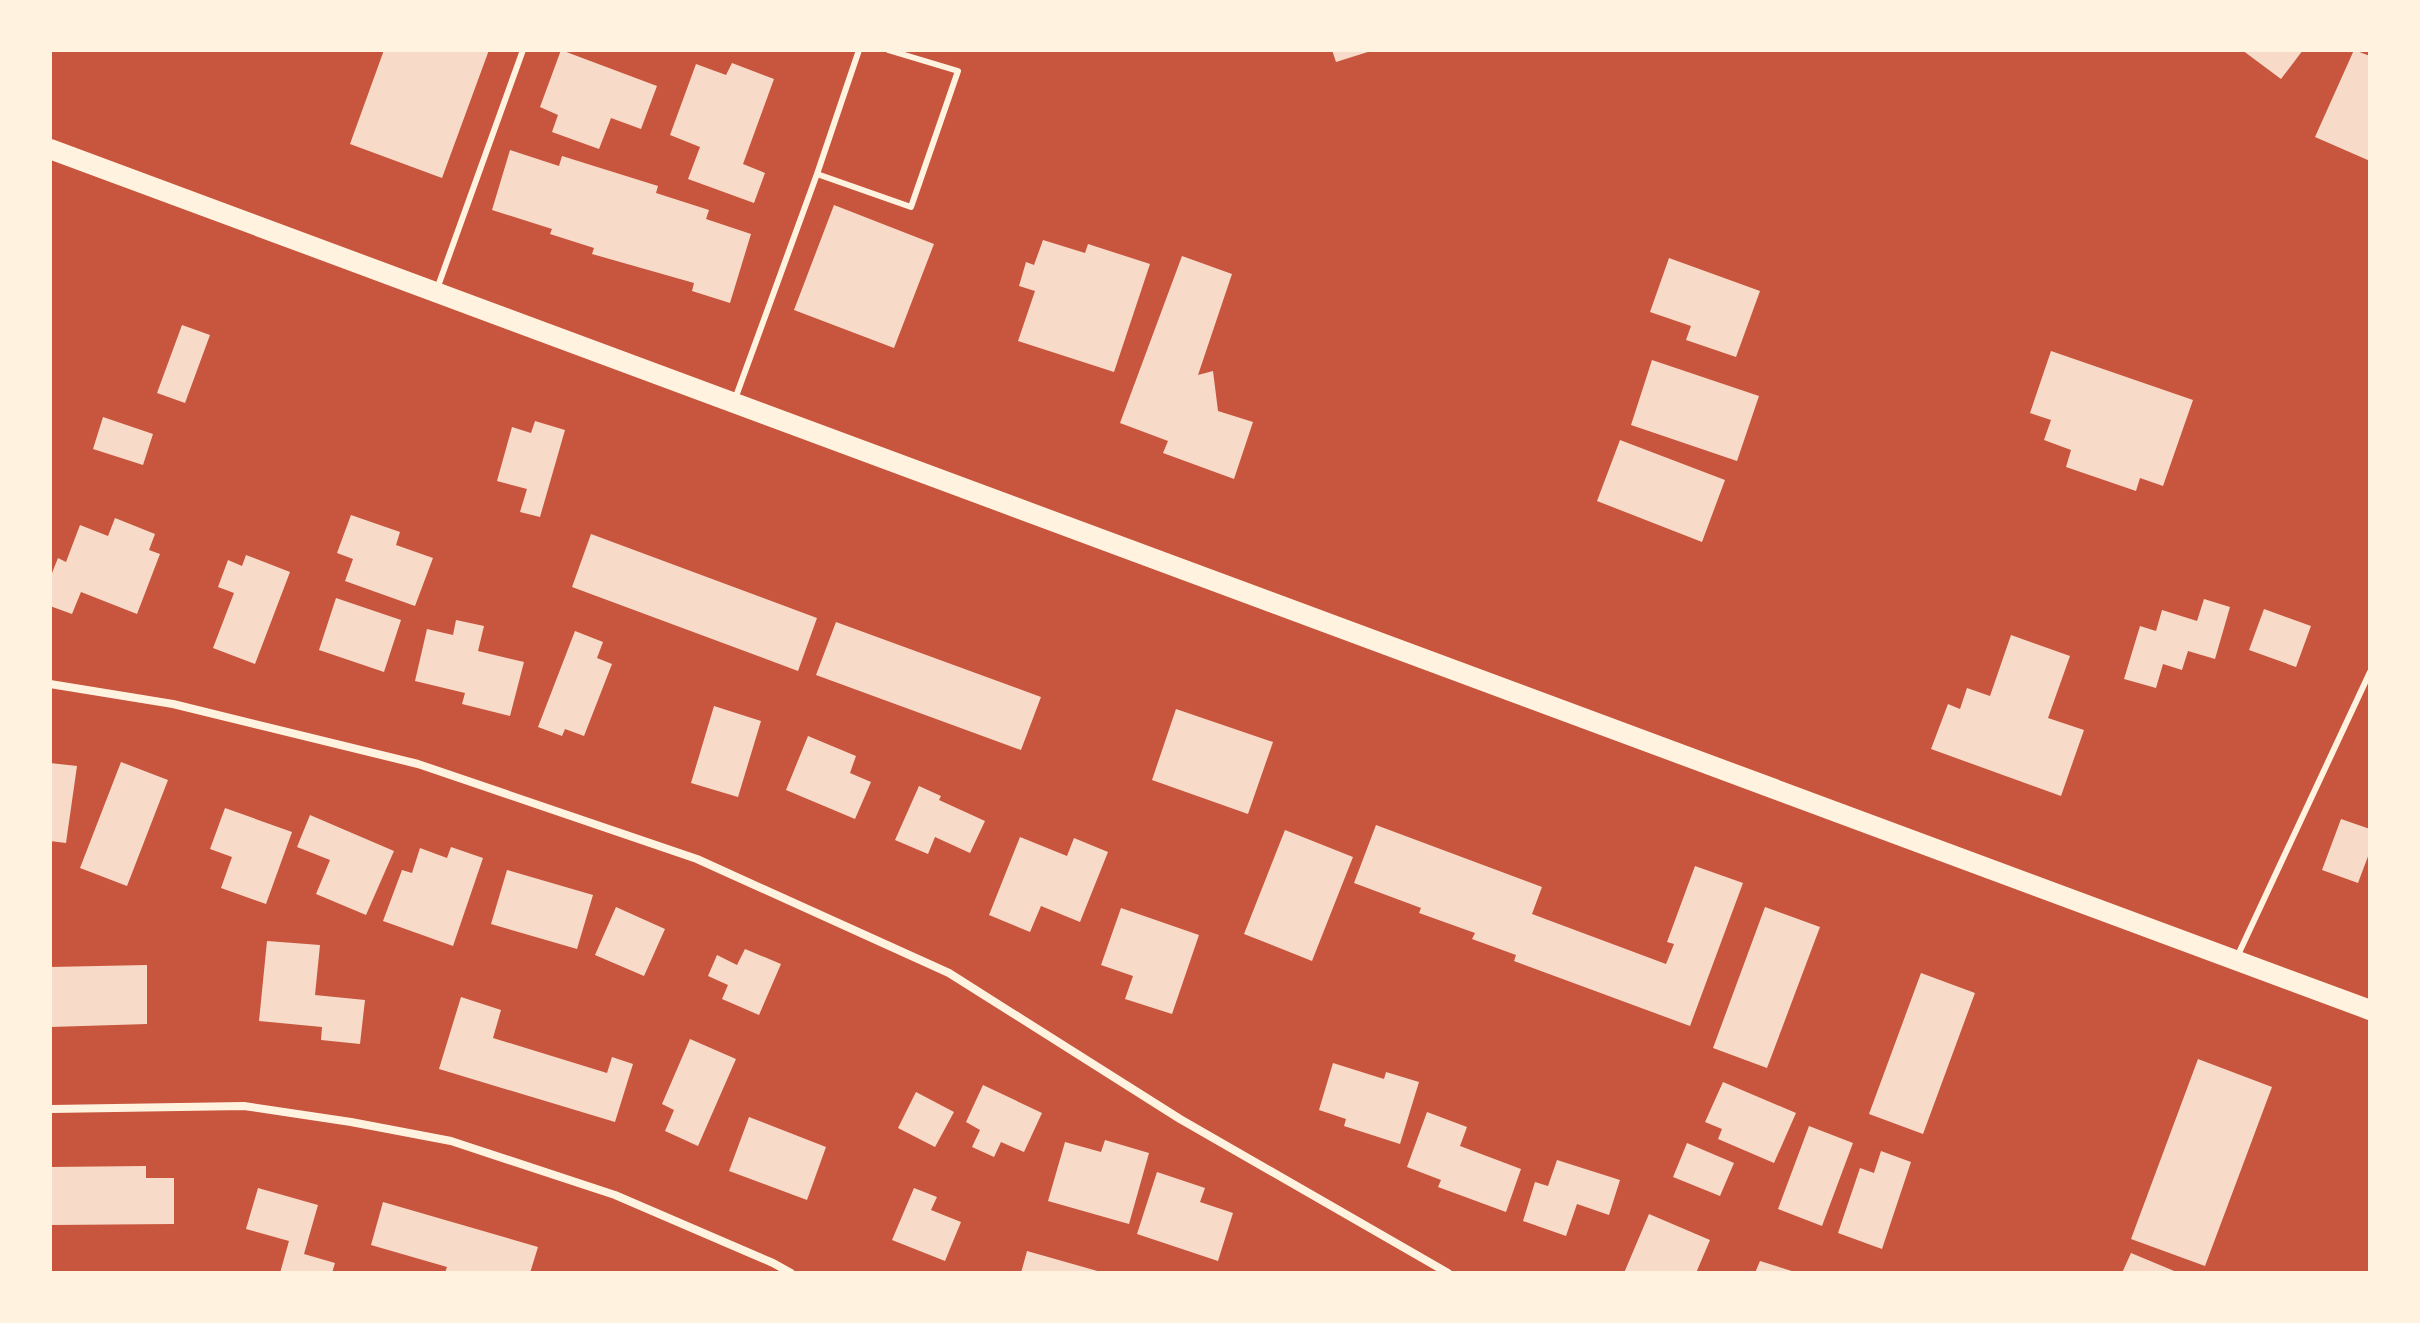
<svg xmlns="http://www.w3.org/2000/svg" width="2420" height="1323" font-family="'Source Serif 4',serif">
<rect width="100%" height="100%" fill="#c8553d"/>
<path fill="#f7dbc8" d="M 384,50 L 489,50 L 442,178 L 350,144 Z
M 561,50 L 657,86 L 641,129 L 611,118 L 599,149 L 552,132 L 558,115 L 540,107 Z
M 1332,50 L 1371,50 L 1371,51 L 1336,62 Z
M 2242,50 L 2303,50 L 2281,79 Z
M 2354,50 L 2370,56 L 2370,161 L 2315,137 Z
M 732,63 L 774,79 L 743,164 L 765,173 L 754,203 L 688,179 L 700,147 L 670,135 L 696,64 L 726,75 Z
M 510,150 L 559,166 L 562,156 L 658,186 L 656,193 L 709,210 L 706,219 L 751,234 L 730,303 L 692,291 L 694,283 L 592,254 L 594,248 L 550,234 L 552,229 L 492,210 Z
M 834,205 L 934,244 L 894,348 L 794,310 Z
M 1043,240 L 1085,253 L 1088,244 L 1150,264 L 1114,372 L 1018,341 L 1035,291 L 1019,286 L 1026,262 L 1034,265 Z
M 1182,256 L 1232,274 L 1198,375 L 1213,371 L 1218,411 L 1253,422 L 1234,479 L 1163,453 L 1168,441 L 1120,423 Z
M 1669,258 L 1760,291 L 1736,357 L 1686,340 L 1691,326 L 1650,312 Z
M 182,325 L 210,335 L 185,403 L 157,393 Z
M 2051,351 L 2193,400 L 2163,486 L 2140,478 L 2136,491 L 2066,467 L 2071,450 L 2044,440 L 2051,420 L 2030,413 Z
M 1652,360 L 1759,396 L 1737,461 L 1631,425 Z
M 103,417 L 153,434 L 143,465 L 93,449 Z
M 535,421 L 565,430 L 540,517 L 520,512 L 527,489 L 497,481 L 512,427 L 531,433 Z
M 1620,440 L 1725,480 L 1702,542 L 1597,501 Z
M 351,515 L 400,532 L 396,545 L 433,558 L 415,606 L 345,581 L 353,559 L 337,553 Z
M 115,518 L 155,534 L 149,550 L 160,554 L 137,614 L 81,592 L 72,614 L 50,606 L 50,578 L 58,558 L 66,562 L 80,525 L 108,536 Z
M 591,534 L 817,618 L 798,671 L 572,587 Z
M 246,555 L 290,572 L 255,664 L 213,648 L 234,593 L 218,587 L 228,560 L 242,566 Z
M 336,598 L 401,620 L 384,672 L 319,650 Z
M 2204,599 L 2230,607 L 2215,659 L 2188,651 L 2182,670 L 2163,664 L 2156,688 L 2124,679 L 2140,626 L 2156,631 L 2162,610 L 2197,621 Z
M 2264,609 L 2311,626 L 2296,667 L 2249,650 Z
M 456,620 L 484,626 L 478,651 L 524,662 L 510,716 L 462,704 L 465,693 L 415,681 L 427,629 L 453,635 Z
M 836,622 L 1041,697 L 1021,750 L 816,675 Z
M 575,631 L 603,642 L 597,658 L 612,664 L 584,736 L 565,729 L 562,736 L 538,727 Z
M 2011,635 L 2070,656 L 2048,718 L 2084,730 L 2061,796 L 1931,749 L 1948,704 L 1960,709 L 1967,688 L 1990,696 Z
M 714,706 L 761,721 L 738,797 L 691,783 Z
M 1176,709 L 1273,742 L 1248,814 L 1152,780 Z
M 808,736 L 856,756 L 850,773 L 871,782 L 855,819 L 786,790 Z
M 121,762 L 168,780 L 127,886 L 80,868 Z
M 50,763 L 77,766 L 66,843 L 50,841 Z
M 919,786 L 941,796 L 939,800 L 985,821 L 970,853 L 935,837 L 928,854 L 895,840 Z
M 225,808 L 292,832 L 266,904 L 221,888 L 232,857 L 210,849 Z
M 310,815 L 394,851 L 366,915 L 316,894 L 330,860 L 297,847 Z
M 2341,819 L 2370,829 L 2370,851 L 2358,883 L 2322,870 Z
M 1376,825 L 1542,887 L 1532,914 L 1666,964 L 1674,944 L 1667,942 L 1695,866 L 1743,883 L 1690,1026 L 1514,961 L 1516,955 L 1472,939 L 1475,933 L 1419,913 L 1421,908 L 1354,883 Z
M 1285,830 L 1353,857 L 1312,961 L 1244,934 Z
M 1020,837 L 1067,856 L 1074,838 L 1108,852 L 1080,922 L 1041,906 L 1030,932 L 989,915 Z
M 451,847 L 483,858 L 453,946 L 383,921 L 402,870 L 412,873 L 420,848 L 447,858 Z
M 507,870 L 593,895 L 577,949 L 491,924 Z
M 616,907 L 665,929 L 644,976 L 595,955 Z
M 1765,907 L 1820,927 L 1767,1068 L 1713,1048 Z
M 1121,908 L 1199,935 L 1172,1014 L 1125,999 L 1133,976 L 1101,965 Z
M 267,941 L 320,945 L 315,995 L 365,1000 L 360,1044 L 321,1040 L 322,1027 L 259,1021 Z
M 745,949 L 781,964 L 759,1015 L 722,999 L 728,985 L 708,976 L 717,955 L 737,965 Z
M 147,965 L 147,1024 L 50,1027 L 50,967 Z
M 1921,973 L 1975,993 L 1923,1134 L 1869,1114 Z
M 461,997 L 501,1010 L 493,1038 L 607,1073 L 612,1057 L 633,1064 L 615,1122 L 439,1069 Z
M 690,1039 L 736,1059 L 698,1146 L 665,1131 L 674,1110 L 662,1104 Z
M 2198,1059 L 2272,1087 L 2205,1266 L 2131,1239 Z
M 1333,1063 L 1384,1079 L 1386,1072 L 1419,1082 L 1400,1144 L 1344,1126 L 1346,1119 L 1319,1110 Z
M 1723,1082 L 1796,1113 L 1774,1163 L 1718,1139 L 1722,1129 L 1705,1122 Z
M 983,1085 L 1042,1113 L 1024,1152 L 1001,1142 L 994,1157 L 972,1147 L 980,1130 L 966,1122 Z
M 916,1092 L 954,1112 L 935,1147 L 898,1128 Z
M 1427,1112 L 1467,1127 L 1460,1146 L 1521,1169 L 1506,1212 L 1438,1187 L 1441,1180 L 1407,1167 Z
M 749,1117 L 826,1147 L 807,1200 L 729,1171 Z
M 1809,1126 L 1853,1143 L 1822,1226 L 1778,1209 Z
M 1105,1140 L 1149,1153 L 1129,1224 L 1048,1201 L 1065,1142 L 1101,1152 Z
M 1687,1143 L 1734,1163 L 1720,1196 L 1673,1177 Z
M 1881,1151 L 1911,1162 L 1882,1249 L 1838,1233 L 1860,1168 L 1874,1173 Z
M 1557,1160 L 1620,1180 L 1609,1215 L 1577,1204 L 1566,1236 L 1523,1221 L 1535,1182 L 1548,1186 Z
M 146,1166 L 146,1178 L 174,1178 L 174,1224 L 50,1225 L 50,1167 Z
M 1157,1172 L 1205,1188 L 1200,1202 L 1233,1213 L 1218,1261 L 1137,1234 Z
M 258,1188 L 318,1205 L 304,1254 L 335,1263 L 332,1273 L 280,1273 L 289,1241 L 246,1229 Z
M 914,1188 L 937,1197 L 931,1210 L 961,1222 L 945,1261 L 892,1240 Z
M 383,1202 L 538,1247 L 530,1273 L 445,1273 L 447,1267 L 371,1245 Z
M 1649,1214 L 1710,1240 L 1696,1273 L 1624,1273 Z
M 1027,1251 L 1101,1272 L 1101,1273 L 1021,1273 Z
M 2131,1253 L 2179,1273 L 2122,1273 Z
M 1760,1261 L 1795,1272 L 1795,1273 L 1755,1273 Z"/>
<g fill="none" stroke-linecap="round" stroke-linejoin="round">
<path stroke="#fff3e0" stroke-width="6" d="M 817,174 L 859,50
M 437,289 L 523,50
M 735,399 L 817,174 L 911,207 L 958,71 L 888,50
M 2237,957 L 2370,672"/>
<path stroke="#fff3e0" stroke-width="8" d="M 50,684 L 173,704 L 418,764 L 697,859 L 949,973 L 1180,1119 L 1448,1273
M 50,1109 L 244,1106 L 351,1122 L 451,1141 L 615,1195 L 773,1263 L 791,1273"/>
<path stroke="#fff3e0" stroke-width="20" d="M 50,149 L 2370,1010"/>
</g>
<rect width="2420" height="1323" fill="none" stroke="#fff3e0" stroke-width="104"/>
</svg>
